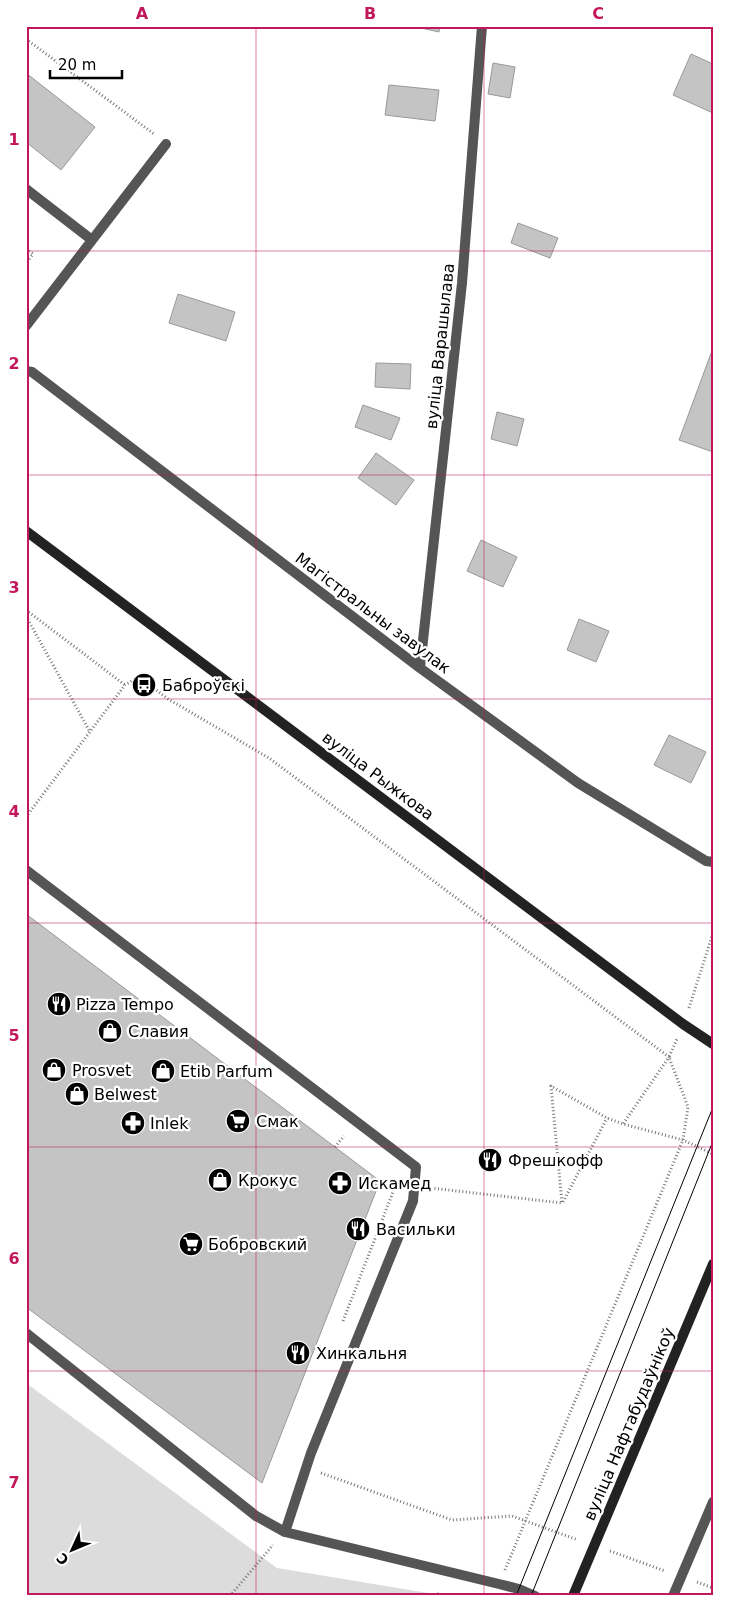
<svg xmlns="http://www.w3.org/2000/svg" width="739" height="1622" font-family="'DejaVu Sans',sans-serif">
<rect width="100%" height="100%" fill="#fff"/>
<path fill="#dcdcdc" d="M 26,1383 L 277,1568 L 446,1596 L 26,1596 Z"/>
<path fill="#c4c4c4" stroke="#999" d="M 412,26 L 440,26 L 439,32 Z
M 691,54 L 713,64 L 713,113 L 673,95 Z
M 493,63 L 515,67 L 510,98 L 488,94 Z
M 26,73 L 95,127 L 61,170 L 26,142 Z
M 389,85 L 439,90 L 435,121 L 385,115 Z
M 518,223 L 558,238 L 550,258 L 511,243 Z
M 178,294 L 235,312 L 226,341 L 169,323 Z
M 713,348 L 713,452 L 679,440 Z
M 376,363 L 411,364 L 410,389 L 375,387 Z
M 363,405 L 400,418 L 391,440 L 355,427 Z
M 497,412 L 524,419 L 517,446 L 491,439 Z
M 376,453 L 414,480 L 396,505 L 358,478 Z
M 481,540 L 517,557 L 503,587 L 467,571 Z
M 579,619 L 609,631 L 596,662 L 567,650 Z
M 669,735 L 706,752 L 691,783 L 654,765 Z
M 26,914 L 380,1181 L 262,1483 L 26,1307 Z"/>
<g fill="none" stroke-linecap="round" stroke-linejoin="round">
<path stroke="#777" stroke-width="3" stroke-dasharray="1 2.5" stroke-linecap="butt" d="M 26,39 L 154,134
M 26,249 L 33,254 L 26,263
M 26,610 L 125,685
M 26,616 L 90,732
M 26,817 L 125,685 L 139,677 L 168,699 L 269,758 L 669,1057 L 623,1124
M 689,1008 L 713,933
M 335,1147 L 344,1136
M 431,1188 L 562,1203 L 551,1086 L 607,1118 L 623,1124 L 683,1140 L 713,1154
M 563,1202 L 607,1118
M 343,1321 L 395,1187
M 321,1473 L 452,1520 L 512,1516 L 578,1540
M 610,1551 L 665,1571
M 505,1570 L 683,1140 L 688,1107 L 669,1057 L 677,1039
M 697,1582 L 713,1588
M 230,1596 L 273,1545
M 434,1596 L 438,1594 L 438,1596"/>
<path stroke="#555" stroke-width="10" d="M 26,189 L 92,240
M 26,326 L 166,144
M 26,870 L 416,1167 L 413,1201 L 311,1453 L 285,1532
M 26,1333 L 256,1516 L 285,1532 L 499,1584 L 519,1589 L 535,1596
M 673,1596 L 713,1502"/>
<path stroke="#555" stroke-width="10" d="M 26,371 L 32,372 L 420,668 L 578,783 L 706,861 L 713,862
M 420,668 L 462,283 L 482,26"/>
<path stroke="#222" stroke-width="10" d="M 26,531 L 683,1024 L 713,1044
M 573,1596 L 713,1264"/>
<path stroke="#000" stroke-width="1" d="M 516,1596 L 713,1107
M 531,1596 L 713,1141"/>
</g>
<path fill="none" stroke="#c2185b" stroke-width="1" stroke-opacity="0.55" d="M 256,26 L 256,1596M 484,26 L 484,1596M 26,251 L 713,251M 26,475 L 713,475M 26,699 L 713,699M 26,923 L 713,923M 26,1147 L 713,1147M 26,1371 L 713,1371"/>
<defs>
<g id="bus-disc" transform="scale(1.25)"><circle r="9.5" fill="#000" stroke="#fff"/><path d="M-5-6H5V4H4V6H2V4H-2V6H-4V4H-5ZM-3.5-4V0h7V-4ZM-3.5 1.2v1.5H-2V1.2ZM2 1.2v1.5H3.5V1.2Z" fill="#fff"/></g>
<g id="restaurant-disc" transform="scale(1.25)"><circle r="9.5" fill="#000" stroke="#fff"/><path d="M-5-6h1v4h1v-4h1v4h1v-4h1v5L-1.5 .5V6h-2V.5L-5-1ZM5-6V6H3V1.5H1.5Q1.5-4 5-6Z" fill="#fff"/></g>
<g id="shop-disc" transform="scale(1.25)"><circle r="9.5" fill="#000" stroke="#fff"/><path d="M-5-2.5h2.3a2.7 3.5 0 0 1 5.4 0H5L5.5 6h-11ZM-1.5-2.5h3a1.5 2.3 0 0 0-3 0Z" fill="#fff"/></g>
<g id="supermarket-disc" transform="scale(1.25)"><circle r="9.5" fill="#000" stroke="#fff"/><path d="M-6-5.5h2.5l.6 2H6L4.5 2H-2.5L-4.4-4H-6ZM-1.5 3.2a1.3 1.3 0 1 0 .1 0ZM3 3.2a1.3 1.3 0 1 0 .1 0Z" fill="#fff"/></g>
<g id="pharmacy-disc" transform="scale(1.25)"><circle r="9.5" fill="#000" stroke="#fff"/><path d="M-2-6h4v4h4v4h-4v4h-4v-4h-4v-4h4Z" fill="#fff"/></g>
</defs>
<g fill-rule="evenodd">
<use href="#bus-disc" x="144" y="685"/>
<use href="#restaurant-disc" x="59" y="1004"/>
<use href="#shop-disc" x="110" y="1031"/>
<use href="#shop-disc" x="54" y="1070"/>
<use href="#shop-disc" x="163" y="1071"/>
<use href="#shop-disc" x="77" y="1094"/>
<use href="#supermarket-disc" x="238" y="1121"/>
<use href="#pharmacy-disc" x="133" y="1123"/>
<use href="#restaurant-disc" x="490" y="1160"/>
<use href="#shop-disc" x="220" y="1180"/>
<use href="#pharmacy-disc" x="340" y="1183"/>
<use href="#restaurant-disc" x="358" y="1229"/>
<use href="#supermarket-disc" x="191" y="1244"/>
<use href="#restaurant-disc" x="298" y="1353"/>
</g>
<g text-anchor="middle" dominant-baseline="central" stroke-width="4.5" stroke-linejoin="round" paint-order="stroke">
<g font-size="16" fill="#000" stroke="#fff">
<text transform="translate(440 346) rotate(-84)">вуліца Варашылава</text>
<text transform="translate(373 613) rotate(37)">Магістральны завулак</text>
<text transform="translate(378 776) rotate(37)">вуліца Рыжкова</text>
<text transform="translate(629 1424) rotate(-67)">вуліца Нафтабудаўнікоў</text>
</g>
<g font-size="16" fill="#000" stroke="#fff" text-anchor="start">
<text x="162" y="685">Баброўскі</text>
<text x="76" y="1004">Pizza Tempo</text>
<text x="128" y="1031">Славия</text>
<text x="72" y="1070">Prosvet</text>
<text x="180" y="1071">Etib Parfum</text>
<text x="94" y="1094">Belwest</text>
<text x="256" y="1121">Смак</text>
<text x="150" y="1123">Inlek</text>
<text x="508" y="1160">Фрешкофф</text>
<text x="238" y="1180">Крокус</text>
<text x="358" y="1183">Искамед</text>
<text x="376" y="1229">Васильки</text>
<text x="208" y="1244">Бобровский</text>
<text x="316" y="1353">Хинкальня</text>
</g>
</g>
<rect width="739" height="1622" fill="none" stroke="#ffffff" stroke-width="55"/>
<g transform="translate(72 1550) rotate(226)" stroke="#ffffff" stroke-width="4" paint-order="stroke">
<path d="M0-4L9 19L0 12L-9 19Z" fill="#000000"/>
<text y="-8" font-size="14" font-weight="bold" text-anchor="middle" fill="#000000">С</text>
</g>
<path d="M50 70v8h72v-8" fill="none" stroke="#000000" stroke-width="2.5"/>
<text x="58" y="70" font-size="15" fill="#000000" stroke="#ffffff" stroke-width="4" paint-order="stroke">20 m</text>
<rect x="28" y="28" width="684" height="1566" fill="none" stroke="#c2185b" stroke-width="2"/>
<g font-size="16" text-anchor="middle" font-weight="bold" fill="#c2185b">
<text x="142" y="19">A</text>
<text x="370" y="19">B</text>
<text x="598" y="19">C</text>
<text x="14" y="145">1</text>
<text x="14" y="369">2</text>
<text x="14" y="593">3</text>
<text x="14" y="817">4</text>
<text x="14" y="1041">5</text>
<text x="14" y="1264">6</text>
<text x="14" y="1488">7</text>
</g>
</svg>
